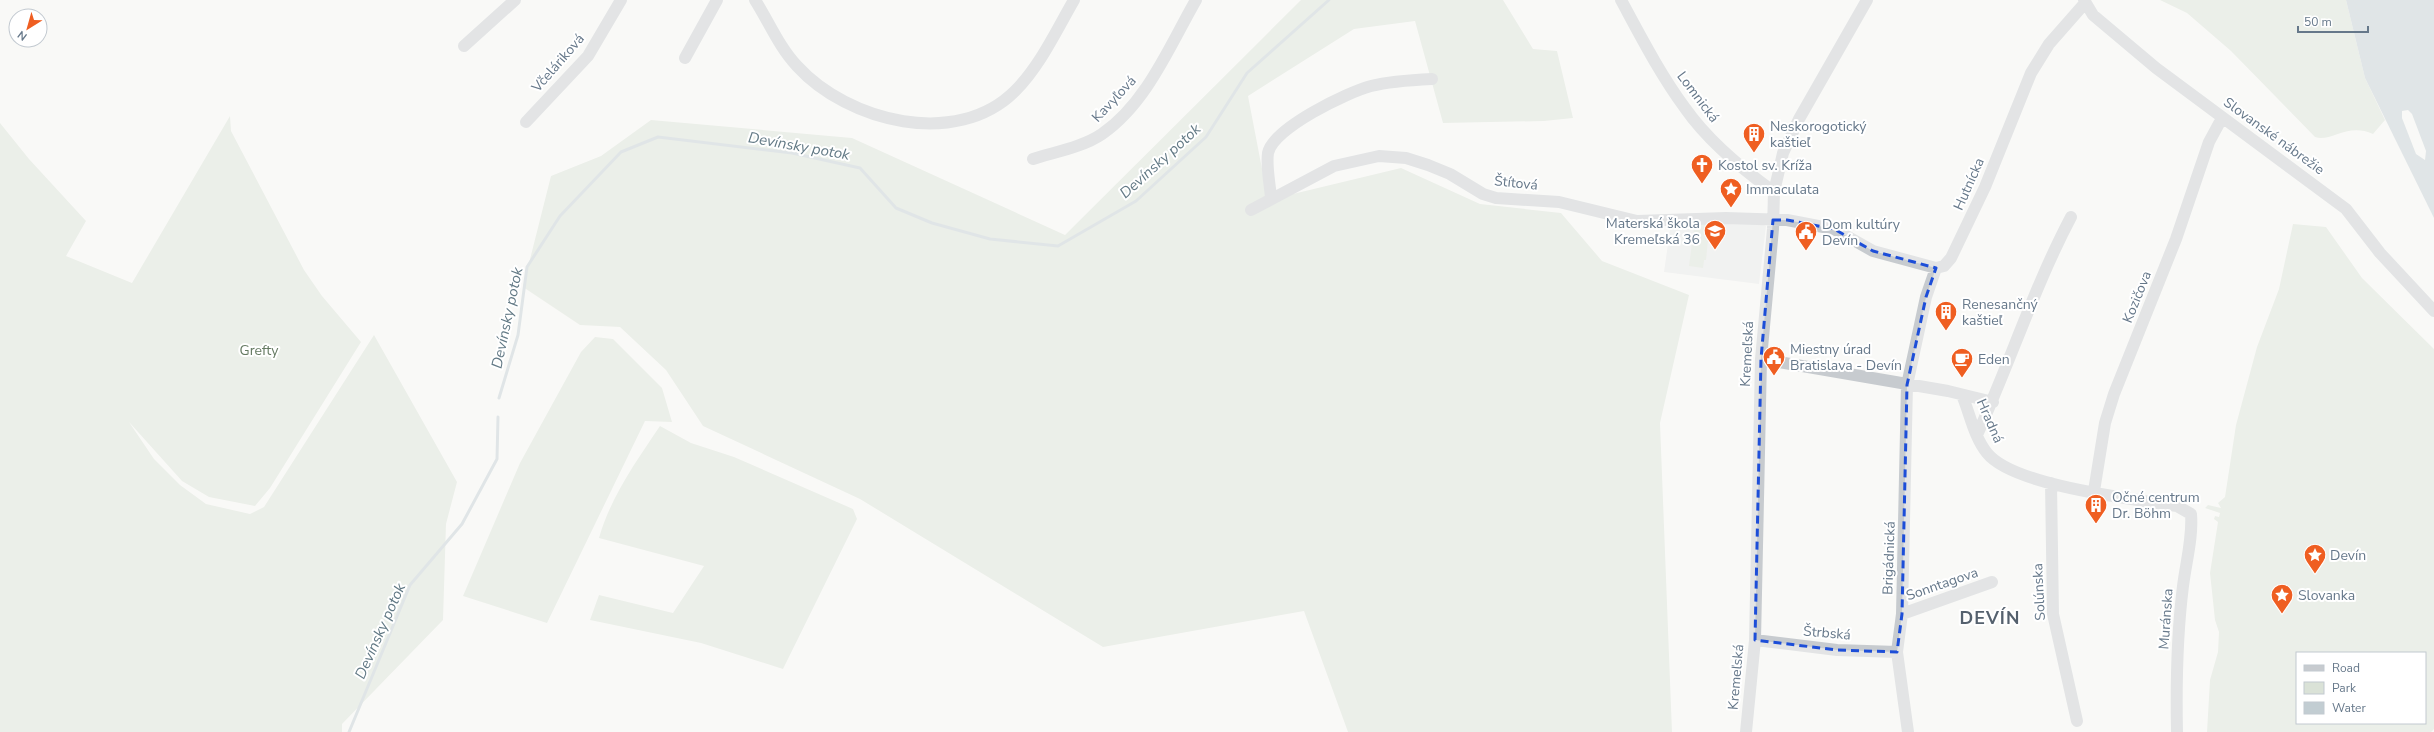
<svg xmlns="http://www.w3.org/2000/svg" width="2434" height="732" font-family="'Nunito Sans',sans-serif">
<rect width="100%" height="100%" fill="#f9f9f7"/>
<path fill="#e7e8e8" d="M 1671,223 L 1760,223 L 1766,226 L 1759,284 L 1664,272 Z"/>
<path fill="#dae2d7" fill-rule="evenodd" d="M 1301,0 L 1503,0 L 1533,49 L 1557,51 L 1573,118 L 1544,121 L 1443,123 L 1415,21 L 1354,29 L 1248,96 L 1268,200 L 1401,168 L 1480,204 L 1561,213 L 1602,261 L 1689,295 L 1660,423 L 1672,732 L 1348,732 L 1304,611 L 1103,647 L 860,499 L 703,426 L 666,370 L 620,327 L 580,325 L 523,287 L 551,176 L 601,156 L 651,120 L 852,138 L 1065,235 Z
M 2160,0 L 2346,0 L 2365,78 L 2385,120 L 2373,134 C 2347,122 2330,143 2315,137 L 2231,51 L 2187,13 Z
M 230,116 L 231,131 L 304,270 L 322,296 L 361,342 L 270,488 L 255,506 L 209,497 L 182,481 L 129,422 L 154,459 L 180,485 L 206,504 L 250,514 L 264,507 L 374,335 L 457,482 L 446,524 L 443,620 L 342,724 L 342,732 L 0,732 L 0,123 L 29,159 L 86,221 L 66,256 L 132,283 Z
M 1710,220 L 1706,260 L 1704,260 L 1703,268 L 1689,266 L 1695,221 Z
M 2293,224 L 2326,227 L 2362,278 L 2434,349 L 2434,729 L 2431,732 L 2207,732 L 2210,680 L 2218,652 L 2219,632 L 2215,620 L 2210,573 L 2218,522 L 2214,519 L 2215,516 L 2219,517 L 2220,513 L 2205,508 L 2208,505 L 2221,508 L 2218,503 L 2225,497 L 2236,425 L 2257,347 L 2279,289 ZM 2297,653 L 2425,653 L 2425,723 L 2297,723 Z
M 595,337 L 613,339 L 662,388 L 672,422 L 645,421 L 547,623 L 463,596 L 520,463 L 581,352 Z
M 660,426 L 691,443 L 734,457 L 853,509 L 857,519 L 783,669 L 701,643 L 590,620 L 599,595 L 673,613 L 704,566 L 599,538 C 610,498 637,460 660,426 Z"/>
<path fill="#c2cdd2" d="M 2346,0 L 2434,0 L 2434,218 L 2365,78 Z"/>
<path fill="#f9f9f7" d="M 2408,110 L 2412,114 L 2426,151 L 2425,160 L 2416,154 L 2402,118 L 2402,111 Z"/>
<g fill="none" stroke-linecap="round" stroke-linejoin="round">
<path stroke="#c2cdd2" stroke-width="3" d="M 499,398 L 518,335 L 527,267 L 560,216 L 621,152 L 658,137 L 792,153 L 860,168 L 896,208 L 932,223 L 990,239 L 1058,246 L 1136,201 L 1206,137 L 1247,73 L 1329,0
M 349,732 L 410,585 L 462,524 L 497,459 L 498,417"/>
<path stroke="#c7cbcf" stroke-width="12" d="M 755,0 C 769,22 779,47 797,66 C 848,122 957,149 1015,91 C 1040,66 1056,31 1074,0
M 1621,0 C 1641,37 1660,74 1685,108 C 1708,141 1742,169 1774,192
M 2084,0 L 2093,15 L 2156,68 L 2346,209 L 2380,253 L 2434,311
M 464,46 L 515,0
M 685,58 L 717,0
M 526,122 L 588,56 L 621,0
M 1033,159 C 1055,152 1083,147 1102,134 C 1147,103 1170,45 1196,0
M 1271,198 C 1270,184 1266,167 1268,153 C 1273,128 1348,92 1371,86 C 1391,81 1411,80 1432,79
M 1251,210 L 1334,166 L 1379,156 L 1406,158 L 1428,165 L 1450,174 L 1483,194 L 1496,198 L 1559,202 L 1637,221 L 1726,218 L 1787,220 L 1834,229 L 1873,251 L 1936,268 L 1944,266 L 1951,258 L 1985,187 L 2031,73 L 2049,44 L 2085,3
M 1761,359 L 1948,391 L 1993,402
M 1962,395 C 1970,414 1974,437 1987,453 C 2013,486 2134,499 2177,506 L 2191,514 C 2193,537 2186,562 2183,586 C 2177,634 2176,684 2177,732
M 1977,435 C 2010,363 2034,287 2071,217
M 2051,483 L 2053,614 L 2077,721
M 2094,491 L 2105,423 L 2114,394 L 2176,239 L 2209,142 L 2222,118
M 1902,614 L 1992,582
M 1755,640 L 1837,650 L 1897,652
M 1746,732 L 1755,640 L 1761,359 L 1773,229 L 1774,192 L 1783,153 L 1799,119 L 1867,0
M 1908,732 L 1897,652 L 1902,614 L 1907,385 L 1926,297 L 1936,268"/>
</g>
<path d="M0 0H2434V732H0ZM 1773,220 L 1787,220 L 1834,229 L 1873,251 L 1936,268 L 1926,297 L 1907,385 L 1902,614 L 1897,652 L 1837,650 L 1755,640 L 1761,359 Z" fill="#f9f9f7" fill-opacity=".55" fill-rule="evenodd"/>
<path fill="none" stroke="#1d4ed8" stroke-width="3" stroke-dasharray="8 5" stroke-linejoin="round" d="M 1773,220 L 1787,220 L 1834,229 L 1873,251 L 1936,268 L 1926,297 L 1907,385 L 1902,614 L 1897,652 L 1837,650 L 1755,640 L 1761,359 Z"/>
<defs>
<g id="building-pin" transform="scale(1.15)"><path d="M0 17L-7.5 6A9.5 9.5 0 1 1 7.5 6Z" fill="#ef5e21" stroke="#fff"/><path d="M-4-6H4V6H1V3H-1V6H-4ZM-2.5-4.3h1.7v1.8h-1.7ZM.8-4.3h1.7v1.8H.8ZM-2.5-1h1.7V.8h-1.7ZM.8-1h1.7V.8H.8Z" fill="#fff"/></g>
<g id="church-pin" transform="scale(1.15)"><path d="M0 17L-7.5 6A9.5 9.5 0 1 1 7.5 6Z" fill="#ef5e21" stroke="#fff"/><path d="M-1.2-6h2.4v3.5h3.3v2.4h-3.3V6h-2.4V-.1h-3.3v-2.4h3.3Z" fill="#fff"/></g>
<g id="sight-pin" transform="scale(1.15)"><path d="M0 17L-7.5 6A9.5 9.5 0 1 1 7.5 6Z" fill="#ef5e21" stroke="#fff"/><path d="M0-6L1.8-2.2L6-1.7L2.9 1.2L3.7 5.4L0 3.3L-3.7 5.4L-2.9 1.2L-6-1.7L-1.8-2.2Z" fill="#fff"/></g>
<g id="school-pin" transform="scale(1.15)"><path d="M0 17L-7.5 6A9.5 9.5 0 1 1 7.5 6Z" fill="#ef5e21" stroke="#fff"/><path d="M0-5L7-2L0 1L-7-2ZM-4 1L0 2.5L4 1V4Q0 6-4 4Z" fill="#fff"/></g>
<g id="civic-pin" transform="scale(1.15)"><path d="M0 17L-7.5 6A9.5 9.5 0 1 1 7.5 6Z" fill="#ef5e21" stroke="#fff"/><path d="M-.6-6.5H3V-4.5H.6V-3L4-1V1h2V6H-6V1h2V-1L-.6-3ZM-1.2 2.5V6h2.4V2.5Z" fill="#fff"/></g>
<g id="cafe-pin" transform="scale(1.15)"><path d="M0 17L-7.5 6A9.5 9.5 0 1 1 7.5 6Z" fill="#ef5e21" stroke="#fff"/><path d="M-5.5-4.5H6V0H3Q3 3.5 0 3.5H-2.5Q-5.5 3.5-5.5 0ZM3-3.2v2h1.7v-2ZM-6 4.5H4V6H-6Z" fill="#fff"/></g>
</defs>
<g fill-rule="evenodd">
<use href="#building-pin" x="1754" y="134"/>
<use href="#church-pin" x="1702" y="165"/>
<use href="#sight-pin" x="1731" y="189"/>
<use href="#school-pin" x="1715" y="231"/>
<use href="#civic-pin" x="1806" y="232"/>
<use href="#building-pin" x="1946" y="312"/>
<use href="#civic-pin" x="1774" y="357"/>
<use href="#cafe-pin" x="1962" y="359"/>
<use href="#building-pin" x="2096" y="505"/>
<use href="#sight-pin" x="2315" y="555"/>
<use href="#sight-pin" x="2282" y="595"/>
</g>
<g text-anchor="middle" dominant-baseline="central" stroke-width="4" stroke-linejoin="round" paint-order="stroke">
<g font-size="14" fill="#66788a" stroke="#fff">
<text transform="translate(558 63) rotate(-49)">Včeláriková</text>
<text transform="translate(1698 97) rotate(53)">Lomnická</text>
<text transform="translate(1114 99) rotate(-47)">Kavyľová</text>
<text transform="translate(2274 136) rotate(36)">Slovanské nábrežie</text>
<text transform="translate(1516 183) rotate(6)">Štítová</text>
<text transform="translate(1969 184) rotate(-66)">Hutnícka</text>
<text transform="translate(2137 297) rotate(-68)">Kozičova</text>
<text transform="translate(1747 354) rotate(-87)">Kremeľská</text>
<text transform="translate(1990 421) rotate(66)">Hradná</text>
<text transform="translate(1889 558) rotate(-88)">Brigádnická</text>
<text transform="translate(1942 584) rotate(-19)">Sonntagova</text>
<text transform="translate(2039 592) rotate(-93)">Solúnska</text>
<text transform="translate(2166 619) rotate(-86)">Muránska</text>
<text transform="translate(1827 633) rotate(5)">Štrbská</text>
<text transform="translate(1736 677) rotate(-85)">Kremeľská</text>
</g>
<g font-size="14" fill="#66788a" stroke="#fff" text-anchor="start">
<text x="1770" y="126">Neskorogotický<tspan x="1770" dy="16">kaštieľ</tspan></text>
<text x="1718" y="165">Kostol sv. Kríža</text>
<text x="1746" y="189">Immaculata</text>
<text x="1700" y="223" text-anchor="end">Materská škola<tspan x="1700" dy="16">Kremeľská 36</tspan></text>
<text x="1822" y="224">Dom kultúry<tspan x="1822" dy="16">Devín</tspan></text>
<text x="1962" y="304">Renesančný<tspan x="1962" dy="16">kaštieľ</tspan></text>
<text x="1790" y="349">Miestny úrad<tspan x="1790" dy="16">Bratislava - Devín</tspan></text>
<text x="1978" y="359">Eden</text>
<text x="2112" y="497">Očné centrum<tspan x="2112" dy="16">Dr. Böhm</tspan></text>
<text x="2330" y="555">Devín</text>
<text x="2298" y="595">Slovanka</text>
</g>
<g font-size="14" fill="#657a62" stroke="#fff">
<text x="259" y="350">Grefty</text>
</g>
<g font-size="15" font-style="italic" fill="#627985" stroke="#fff">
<text transform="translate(799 146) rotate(10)">Devínsky potok</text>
<text transform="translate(1160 161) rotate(-42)">Devínsky potok</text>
<text transform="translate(507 318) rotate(-78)">Devínsky potok</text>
<text transform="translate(380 631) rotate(-66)">Devínsky potok</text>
</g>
<g font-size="18" font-weight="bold" letter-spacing="1" fill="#55616e" stroke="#fff">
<text x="1990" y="618">DEVÍN</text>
</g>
</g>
<rect x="2296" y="652" width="130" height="72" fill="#ffffff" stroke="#c2c9d0"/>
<rect x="2304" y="665" width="20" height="6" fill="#c7cbcf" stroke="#c2c9d0"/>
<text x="2332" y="672" font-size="12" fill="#66788a">Road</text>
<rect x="2304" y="682" width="20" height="12" fill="#dae2d7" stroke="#c2c9d0"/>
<text x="2332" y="692" font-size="12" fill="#66788a">Park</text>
<rect x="2304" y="702" width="20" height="12" fill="#c2cdd2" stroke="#c2c9d0"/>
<text x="2332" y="712" font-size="12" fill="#66788a">Water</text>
<g transform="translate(28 28) rotate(217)"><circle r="19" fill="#ffffff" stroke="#c2c9d0"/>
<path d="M0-3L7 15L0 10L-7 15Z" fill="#ef5e21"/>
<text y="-6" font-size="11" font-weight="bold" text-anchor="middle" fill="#66788a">N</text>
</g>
<path d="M2298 26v6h70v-6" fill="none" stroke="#66788a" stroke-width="2"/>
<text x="2304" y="26" font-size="12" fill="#66788a" stroke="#ffffff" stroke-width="3" paint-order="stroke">50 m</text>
</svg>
